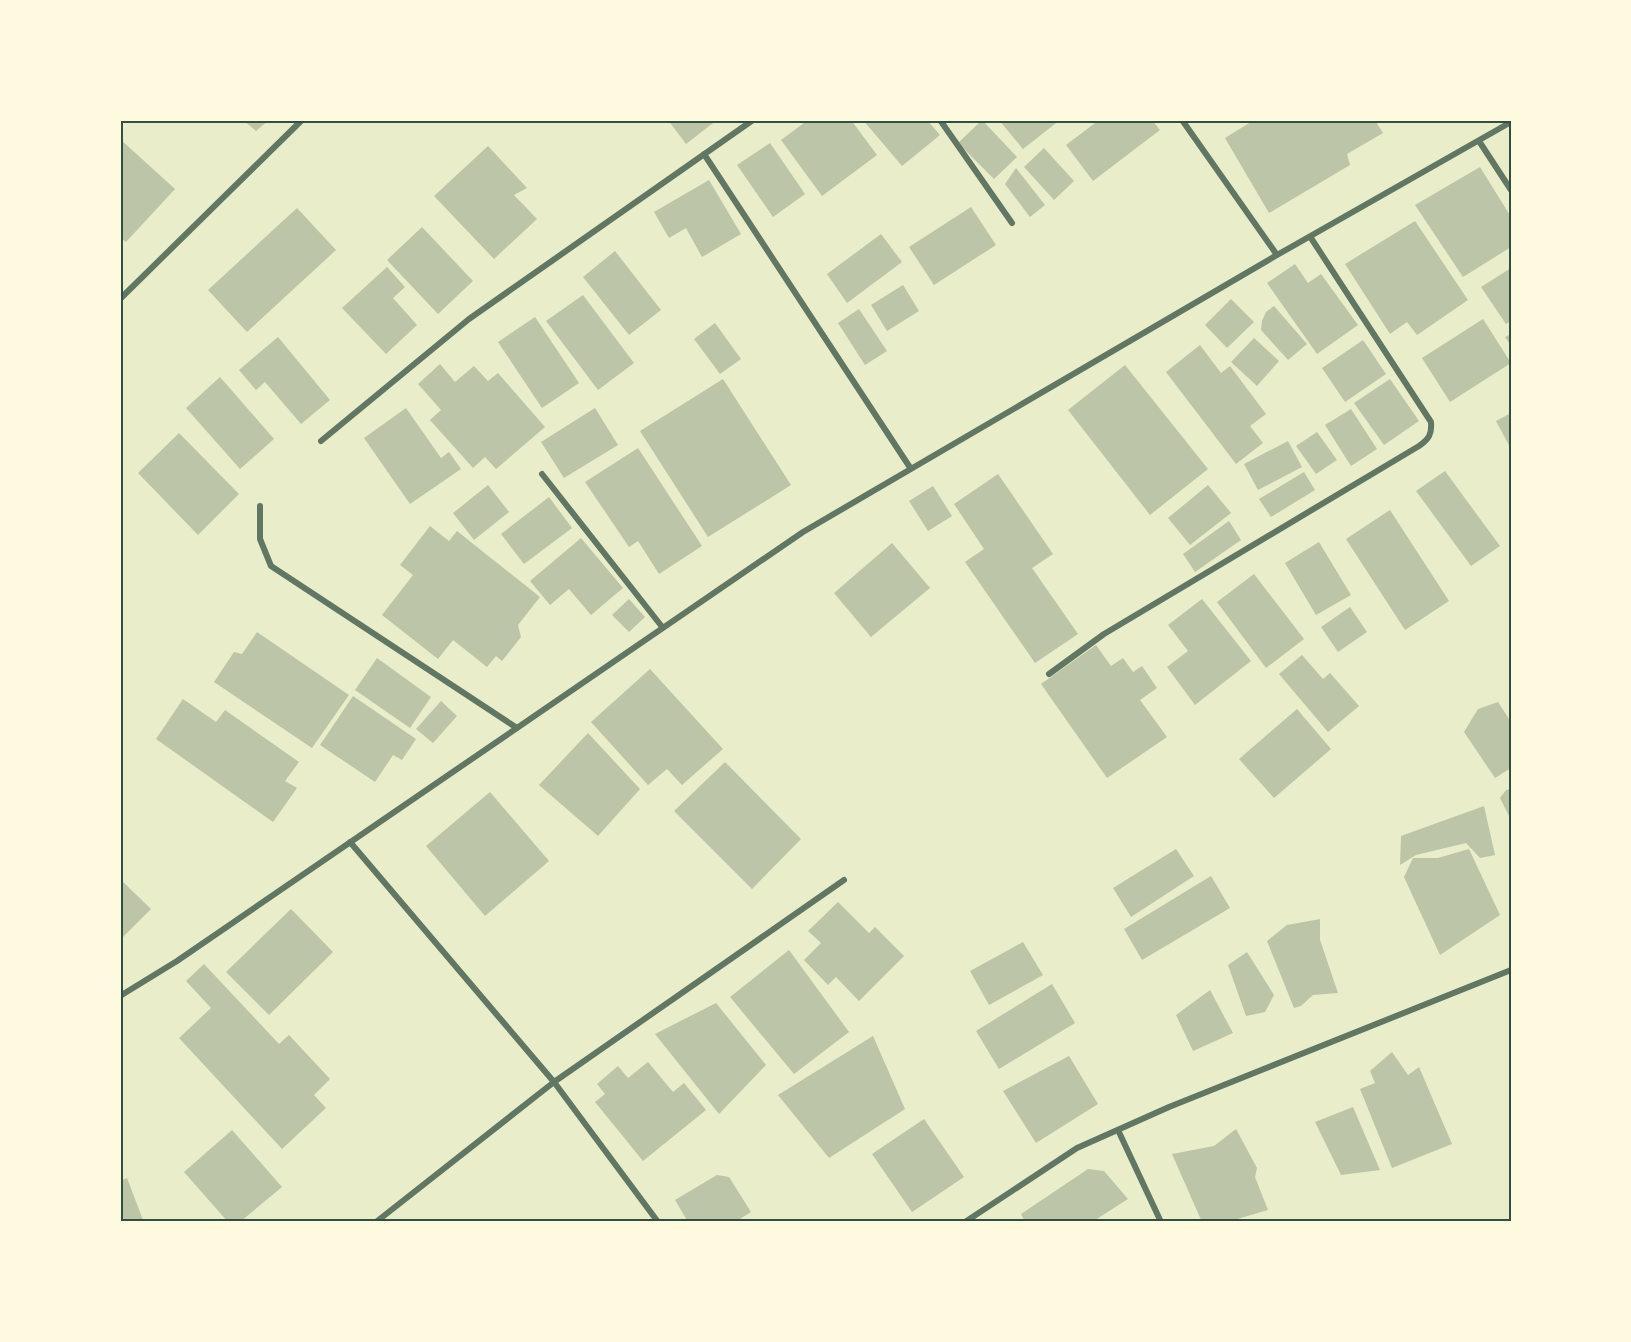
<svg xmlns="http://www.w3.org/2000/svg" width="1631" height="1342" font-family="'PT Sans Narrow',sans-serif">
<rect width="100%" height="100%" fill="#e9edc9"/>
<path fill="#bcc5a7" d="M 243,120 L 269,120 L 256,131 Z
M 668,120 L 717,120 L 686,144 Z
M 808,120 L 851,120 L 877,155 L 822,196 L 781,140 Z
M 863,120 L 927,120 L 940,135 L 902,166 Z
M 982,120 L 1017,157 L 994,179 L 958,143 Z
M 999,120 L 1060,120 L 1023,149 Z
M 1099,120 L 1152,120 L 1160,130 L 1093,181 L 1066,145 Z
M 1254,120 L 1375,120 L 1383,133 L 1347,154 L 1350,165 L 1269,213 L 1225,138 Z
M 120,139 L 175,189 L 126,242 L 120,237 Z
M 770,143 L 805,194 L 773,217 L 737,165 Z
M 488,146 L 527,188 L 514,195 L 537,219 L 494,259 L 434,196 Z
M 1044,148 L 1074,181 L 1054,200 L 1024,167 Z
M 1480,167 L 1511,217 L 1511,247 L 1463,277 L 1415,205 Z
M 1016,168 L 1045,205 L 1030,217 L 1005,184 Z
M 709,180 L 741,234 L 702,257 L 686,228 L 669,238 L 654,212 Z
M 971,207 L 996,245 L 934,285 L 909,247 Z
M 297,208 L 336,250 L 247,332 L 208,290 Z
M 1415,221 L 1468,300 L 1417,335 L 1407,322 L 1390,334 L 1345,264 Z
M 422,227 L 473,281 L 438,314 L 387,260 Z
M 881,234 L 902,262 L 847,303 L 827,274 Z
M 615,251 L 661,310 L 629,335 L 583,277 Z
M 1295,264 L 1308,283 L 1321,274 L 1358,325 L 1317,354 L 1267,283 Z
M 387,267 L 405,287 L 393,298 L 417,325 L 386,354 L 342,308 Z
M 1511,268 L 1511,321 L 1506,324 L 1481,287 Z
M 903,285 L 919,311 L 887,331 L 871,305 Z
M 583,295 L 634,363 L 598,390 L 546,321 Z
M 1231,299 L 1254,322 L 1227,348 L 1205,325 Z
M 1274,306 L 1307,344 L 1288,360 L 1261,330 L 1262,321 L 1266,312 Z
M 859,309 L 887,351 L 865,365 L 838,323 Z
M 535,317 L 579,383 L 542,408 L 498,342 Z
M 1483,319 L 1511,363 L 1450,402 L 1422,358 Z
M 715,323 L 741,359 L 720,374 L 694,339 Z
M 1511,334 L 1511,346 L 1505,337 Z
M 278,337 L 330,400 L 301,424 L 265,382 L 256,390 L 239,370 Z
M 1254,338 L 1279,361 L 1257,386 L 1231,362 Z
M 1363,340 L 1386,374 L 1345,402 L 1322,368 Z
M 1200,345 L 1221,373 L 1230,366 L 1266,414 L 1250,426 L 1263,443 L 1236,464 L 1166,372 Z
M 440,364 L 455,382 L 474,366 L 488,381 L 498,373 L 545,427 L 496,469 L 485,457 L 473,468 L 430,420 L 441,410 L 418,384 Z
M 1125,365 L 1208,469 L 1150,515 L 1068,410 Z
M 220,377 L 274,439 L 240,469 L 186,408 Z
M 723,379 L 791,485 L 708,537 L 640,431 Z
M 1390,379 L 1419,421 L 1384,445 L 1354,403 Z
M 406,408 L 441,458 L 449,452 L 461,469 L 410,504 L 364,438 Z
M 595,408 L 618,445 L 564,478 L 541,442 Z
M 1351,409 L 1377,449 L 1351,466 L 1325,425 Z
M 1511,413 L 1511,449 L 1496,421 Z
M 1317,432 L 1337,460 L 1316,474 L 1296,446 Z
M 179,433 L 239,494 L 198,535 L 138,473 Z
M 1288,441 L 1302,467 L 1258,490 L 1244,464 Z
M 638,448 L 702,546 L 659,574 L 638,541 L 629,547 L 585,482 Z
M 1445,471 L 1500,546 L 1471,566 L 1416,491 Z
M 1304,472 L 1315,490 L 1271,517 L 1259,499 Z
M 998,474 L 1053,554 L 1032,568 L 1078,634 L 1035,663 L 965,562 L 984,549 L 954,504 Z
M 488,485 L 509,512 L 474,540 L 453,513 Z
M 1208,485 L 1231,513 L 1190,545 L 1168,518 Z
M 933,486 L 952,516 L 928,531 L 909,501 Z
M 549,497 L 572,528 L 524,564 L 501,534 Z
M 1390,510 L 1449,601 L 1405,630 L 1346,539 Z
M 1229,521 L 1241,540 L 1195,572 L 1183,554 Z
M 430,526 L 449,541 L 457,531 L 540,597 L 518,625 L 521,637 L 502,661 L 496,656 L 487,667 L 453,640 L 438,659 L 382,615 L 413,575 L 400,565 Z
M 581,538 L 623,588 L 591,615 L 569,589 L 550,605 L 530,581 Z
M 1319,542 L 1351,595 L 1316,615 L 1285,563 Z
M 892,543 L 930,588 L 871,637 L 834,593 Z
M 1254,574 L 1304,639 L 1266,668 L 1217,602 Z
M 629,599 L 645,617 L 629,632 L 612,615 Z
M 1202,599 L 1251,661 L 1195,705 L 1167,667 L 1188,651 L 1168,625 Z
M 1350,607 L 1367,632 L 1338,652 L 1321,627 Z
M 257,632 L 349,695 L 312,748 L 214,682 L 234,652 L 242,654 Z
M 1096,645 L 1111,666 L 1123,658 L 1133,672 L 1142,666 L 1157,688 L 1140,700 L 1167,737 L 1107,778 L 1041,684 Z
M 1302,655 L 1323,679 L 1330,673 L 1359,706 L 1328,732 L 1279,674 Z
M 377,658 L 431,697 L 410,728 L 355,690 Z
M 650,669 L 723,749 L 682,785 L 667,769 L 648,785 L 591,722 Z
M 353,696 L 416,739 L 402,760 L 393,755 L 375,782 L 320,745 Z
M 183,699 L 216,722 L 225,710 L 299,762 L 285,781 L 297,788 L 273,822 L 156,739 Z
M 441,701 L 457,716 L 433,743 L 416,729 Z
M 1498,702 L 1511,722 L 1511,768 L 1495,778 L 1464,732 L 1478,709 Z
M 1297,709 L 1331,749 L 1274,798 L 1239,759 Z
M 588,733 L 640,789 L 598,836 L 539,785 Z
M 725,762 L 801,839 L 752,889 L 674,811 Z
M 1511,789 L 1511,820 L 1500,798 L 1506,790 Z
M 490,792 L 549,861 L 485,916 L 426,846 Z
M 1484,806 L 1495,855 L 1480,858 L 1466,843 L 1416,855 L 1400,865 L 1401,836 Z
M 1176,849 L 1194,876 L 1131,917 L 1113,888 Z
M 1469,849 L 1500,915 L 1440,955 L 1404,877 L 1413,858 L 1438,858 Z
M 1211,876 L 1230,908 L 1142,960 L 1124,929 Z
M 120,879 L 151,909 L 120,940 Z
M 838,902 L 869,933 L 875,927 L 904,956 L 859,1001 L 836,977 L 828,985 L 804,960 L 821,943 L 808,931 Z
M 291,909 L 333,952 L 269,1015 L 226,972 Z
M 1320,919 L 1320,940 L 1338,993 L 1313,995 L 1301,1006 L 1294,1008 L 1267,941 L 1287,925 Z
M 1023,942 L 1043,975 L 989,1005 L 970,971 Z
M 789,950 L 849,1032 L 794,1074 L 730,997 Z
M 1247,952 L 1274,995 L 1265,1012 L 1246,1016 L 1228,965 Z
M 204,964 L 279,1044 L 289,1035 L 330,1079 L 314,1095 L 326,1108 L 282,1149 L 179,1038 L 211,1008 L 186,981 Z
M 1052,984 L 1075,1023 L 999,1069 L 976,1031 Z
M 1210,990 L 1233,1033 L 1193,1051 L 1176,1015 Z
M 716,1003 L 766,1065 L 719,1114 L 655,1034 Z
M 873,1036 L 905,1109 L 829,1158 L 778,1095 Z
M 1392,1052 L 1408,1075 L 1419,1067 L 1452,1144 L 1392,1168 L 1360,1089 L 1375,1083 L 1370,1071 Z
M 1069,1056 L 1098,1104 L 1036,1143 L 1003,1091 Z
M 648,1062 L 673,1092 L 684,1083 L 706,1110 L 643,1161 L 595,1102 L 605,1094 L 597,1084 L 618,1066 L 628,1078 Z
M 1353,1107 L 1380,1170 L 1341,1175 L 1315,1122 Z
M 924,1119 L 964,1177 L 912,1212 L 872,1154 Z
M 1236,1129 L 1257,1168 L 1255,1177 L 1268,1210 L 1227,1222 L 1202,1222 L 1172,1154 L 1214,1146 Z
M 232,1130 L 282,1187 L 240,1222 L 228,1222 L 184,1172 Z
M 1088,1169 L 1104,1171 L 1128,1199 L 1092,1222 L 1025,1222 L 1021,1214 Z
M 717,1175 L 729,1177 L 751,1212 L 735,1222 L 688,1222 L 675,1200 Z
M 127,1178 L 143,1220 L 137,1222 L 120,1222 L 120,1181 Z"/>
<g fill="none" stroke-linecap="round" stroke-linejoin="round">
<path stroke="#617663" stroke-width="6" d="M 940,120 L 1012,223
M 1182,120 L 1277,255
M 1479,141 L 1511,190
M 704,154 L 911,469
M 120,299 L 302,120
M 321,441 L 469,319 L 753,120
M 542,474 L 663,628
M 260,506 L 260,539 L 271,566 L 517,728
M 1049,674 L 1104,634 L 1419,446 C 1429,439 1432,434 1431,422 L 1311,238
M 350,842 L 554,1082 L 658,1222
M 120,996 L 177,961 L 803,532 L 1277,255 L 1511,122
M 1118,1130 L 1161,1222
M 376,1222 L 554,1082 L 844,880
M 965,1222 L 1077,1148 L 1169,1107 L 1511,970"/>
</g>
<rect width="1631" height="1342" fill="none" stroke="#fefae0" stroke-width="243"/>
<rect x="122" y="122" width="1388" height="1098" fill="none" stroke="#344e41" stroke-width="2"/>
</svg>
